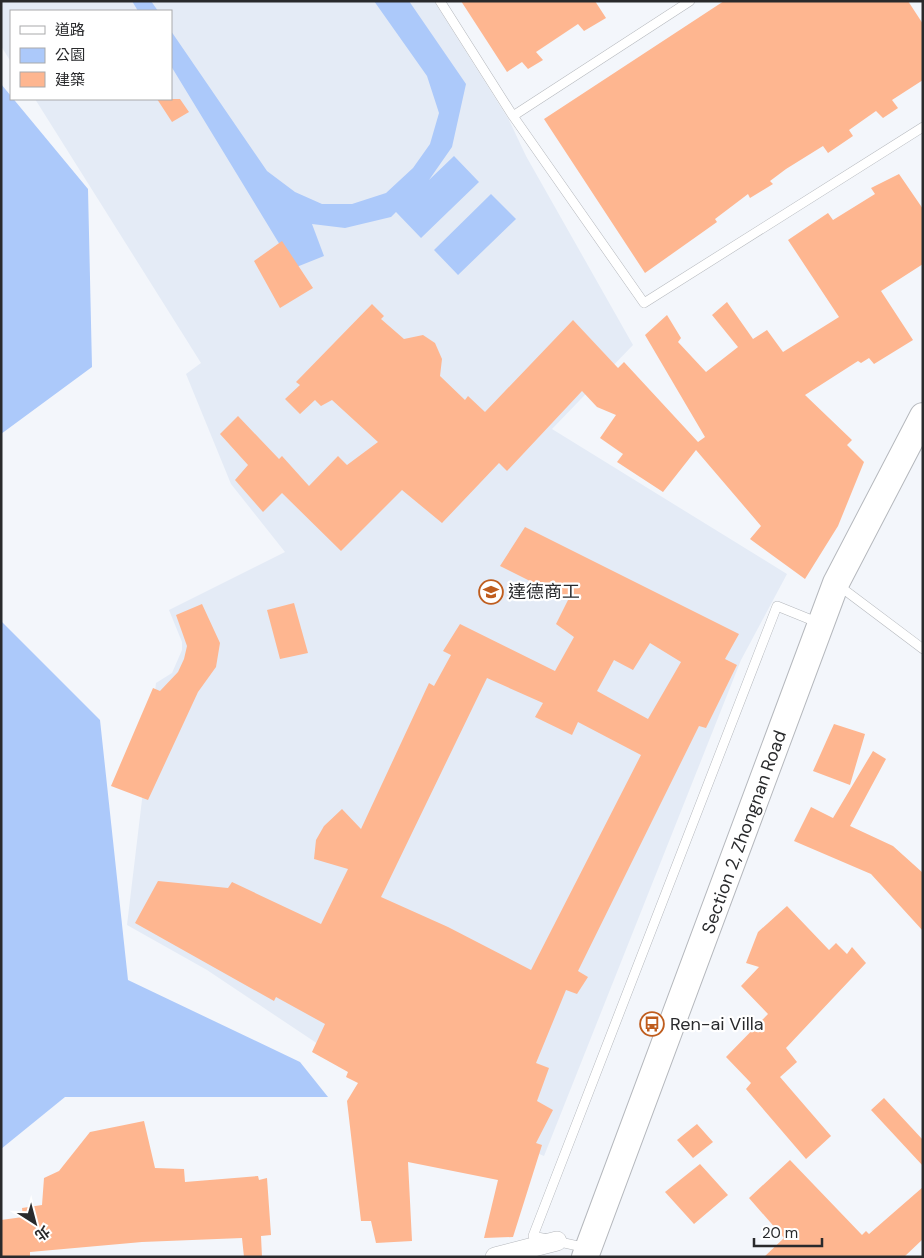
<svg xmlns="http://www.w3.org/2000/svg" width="924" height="1258" font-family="'DM Sans','Noto Sans TC',sans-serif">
<rect width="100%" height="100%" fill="#f3f6fb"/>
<path fill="#e4ebf6" d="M 1,1 L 434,1 L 509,120 L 526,156 L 633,345 L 552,429 L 787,574 L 741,660 L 544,1156 L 387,1090 L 207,970 L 127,925 L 156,683 L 172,673 L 182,650 L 182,642 L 169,610 L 285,552 L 231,484 L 186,374 L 201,363 L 35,99 L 171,99 L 171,11 L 11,11 L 11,62 L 1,46 Z"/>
<path fill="#acc9fa" d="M 132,1 L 151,1 L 158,11 L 138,11 Z
M 374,1 L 409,1 L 466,84 L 452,147 L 429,180 L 454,156 L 479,182 L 421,238 L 396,212 L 391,217 L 345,228 L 312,224 L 324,256 L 294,268 L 171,66 L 171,31 L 267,171 L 295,192 L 322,204 L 352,204 L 386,193 L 413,168 L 430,144 L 439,113 L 427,76 Z
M 1,84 L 88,189 L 92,367 L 1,434 Z
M 491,194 L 516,219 L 458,275 L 434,250 Z
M 1,621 L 100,720 L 128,980 L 300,1062 L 328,1097 L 65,1097 L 1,1149 Z"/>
<path fill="#feb690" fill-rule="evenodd" d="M 461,1 L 595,1 L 606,18 L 584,31 L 578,24 L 536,52 L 543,60 L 528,69 L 522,62 L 507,72 Z
M 724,1 L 908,1 L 923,24 L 923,80 L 892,100 L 898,108 L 883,118 L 876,111 L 849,130 L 853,136 L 828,153 L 823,146 L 786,169 L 770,181 L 773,184 L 750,198 L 748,194 L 715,219 L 717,222 L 645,273 L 544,119 Z
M 157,99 L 180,99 L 189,112 L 172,122 Z
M 899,174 L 923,209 L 923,264 L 881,291 L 913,340 L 874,364 L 869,358 L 861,363 L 858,361 L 805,395 L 852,440 L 847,445 L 864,462 L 838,526 L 805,579 L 750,539 L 761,526 L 696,450 L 663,492 L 617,462 L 623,454 L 600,438 L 616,415 L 597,407 L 582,391 L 507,471 L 499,463 L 442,523 L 402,490 L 341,551 L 282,493 L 263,512 L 235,480 L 248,465 L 220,434 L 238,416 L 279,459 L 282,456 L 309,486 L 338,456 L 347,465 L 378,442 L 332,400 L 321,406 L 315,400 L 300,414 L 285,399 L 300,385 L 296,382 L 372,304 L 384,316 L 381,319 L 404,339 L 423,335 L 435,343 L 442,359 L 440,376 L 465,400 L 468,396 L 485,412 L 573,320 L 618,368 L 624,362 L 698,442 L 705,437 L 645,335 L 667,315 L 681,338 L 678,342 L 706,372 L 738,347 L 712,315 L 727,302 L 753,339 L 767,330 L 783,352 L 839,317 L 788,240 L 828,213 L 833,220 L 875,194 L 871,188 Z
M 282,241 L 313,288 L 280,308 L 254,261 Z
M 525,527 L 739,634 L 725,659 L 737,665 L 706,728 L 699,726 L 578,971 L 588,977 L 577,994 L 566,990 L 536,1063 L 549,1068 L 537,1101 L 553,1110 L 536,1143 L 542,1145 L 513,1237 L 484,1238 L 498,1180 L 408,1162 L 412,1241 L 376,1243 L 371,1221 L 361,1221 L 347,1101 L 358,1083 L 346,1077 L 348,1072 L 312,1052 L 325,1024 L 276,997 L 274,1001 L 135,923 L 158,881 L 228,888 L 232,882 L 321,924 L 348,869 L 314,859 L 316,840 L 324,826 L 342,809 L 361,829 L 429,683 L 434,686 L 451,655 L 443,651 L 460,624 L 555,671 L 574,637 L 556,624 L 568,600 L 500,566 ZM 650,643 L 681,662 L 648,719 L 597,691 L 614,660 L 633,670 ZM 487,678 L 543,703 L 535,717 L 572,735 L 578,722 L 641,755 L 531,970 L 448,927 L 381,897 Z
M 294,603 L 308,653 L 280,659 L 267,610 Z
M 202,604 L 220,643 L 216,667 L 198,692 L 148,800 L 111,786 L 153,688 L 160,691 L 178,672 L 184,659 L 187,646 L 176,615 Z
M 834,724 L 865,734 L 850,785 L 813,771 Z
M 873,751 L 886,759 L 850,826 L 893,846 L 923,873 L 923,931 L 871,874 L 794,841 L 811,807 L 833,818 Z
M 787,906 L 829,950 L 836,943 L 847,954 L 852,947 L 866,963 L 786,1048 L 797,1062 L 780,1077 L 831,1136 L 806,1159 L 746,1089 L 751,1083 L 726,1057 L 768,1014 L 741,986 L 759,967 L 746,963 L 758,932 Z
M 884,1098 L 923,1140 L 923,1166 L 871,1110 Z
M 144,1121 L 155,1168 L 184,1169 L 185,1182 L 258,1176 L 259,1180 L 267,1178 L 271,1235 L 261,1236 L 262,1257 L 244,1257 L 242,1238 L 142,1242 L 30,1252 L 30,1257 L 1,1257 L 1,1220 L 23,1217 L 22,1208 L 42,1205 L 44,1178 L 59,1171 L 90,1132 Z
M 697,1124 L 713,1142 L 693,1158 L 677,1140 Z
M 790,1160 L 862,1235 L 866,1231 L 869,1234 L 923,1187 L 923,1239 L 904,1257 L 764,1257 L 784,1238 L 749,1198 Z
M 700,1164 L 728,1195 L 694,1224 L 665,1192 Z"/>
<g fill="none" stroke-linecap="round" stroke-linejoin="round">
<g stroke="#b5b8bd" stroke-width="10">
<path id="lane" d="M 440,1 L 513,116 L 644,303 L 923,127
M 513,116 L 690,1
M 838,585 L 923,649
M 587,1248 L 533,1236 L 777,606 L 819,623"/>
</g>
<g stroke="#b5b8bd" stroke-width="20">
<path id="street" d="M 495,1257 L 557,1241"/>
</g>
<g stroke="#b5b8bd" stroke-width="28">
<path id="secondary" d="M 585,1257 L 836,583 L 923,416"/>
</g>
<use href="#lane" stroke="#fff" stroke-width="9"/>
<use href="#street" stroke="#fff" stroke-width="19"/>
<use href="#secondary" stroke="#fff" stroke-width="26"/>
</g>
<defs>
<g id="university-ring" transform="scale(1.25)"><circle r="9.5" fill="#fff" stroke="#bf5d1e" stroke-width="1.5"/><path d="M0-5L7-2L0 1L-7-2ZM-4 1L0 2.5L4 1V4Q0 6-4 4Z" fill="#bf5d1e"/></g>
<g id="bus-ring" transform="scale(1.25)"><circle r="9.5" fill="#fff" stroke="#bf5d1e" stroke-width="1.5"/><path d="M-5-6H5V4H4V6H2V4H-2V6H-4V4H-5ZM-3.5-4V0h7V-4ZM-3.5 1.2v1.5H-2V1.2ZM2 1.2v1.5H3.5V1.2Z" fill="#bf5d1e"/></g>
</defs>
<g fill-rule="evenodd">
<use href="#university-ring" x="491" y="592"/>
<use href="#bus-ring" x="652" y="1024"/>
</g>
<g text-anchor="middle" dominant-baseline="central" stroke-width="4.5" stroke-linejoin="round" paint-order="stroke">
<g font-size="18" fill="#292a2c" stroke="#fff" text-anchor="start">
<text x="508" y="592">達德商工</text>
<text x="670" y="1024">Ren-ai Villa</text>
</g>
<g font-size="18" fill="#292a2c" stroke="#fff">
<text transform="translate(744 832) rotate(-70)">Section 2, Zhongnan Road</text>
</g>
</g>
<rect width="924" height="1258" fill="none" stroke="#292a2c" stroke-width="5"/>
<rect x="10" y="10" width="162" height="90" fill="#ffffff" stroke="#a9aaab"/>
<rect x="20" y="26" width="25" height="8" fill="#ffffff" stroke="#a9aaab"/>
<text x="55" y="35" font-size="15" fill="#292a2c">道路</text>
<rect x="20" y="48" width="25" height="15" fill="#acc9fa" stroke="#a9aaab"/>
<text x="55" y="60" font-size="15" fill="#292a2c">公園</text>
<rect x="20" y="72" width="25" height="15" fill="#feb690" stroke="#a9aaab"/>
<text x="55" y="85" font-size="15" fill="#292a2c">建築</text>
<g transform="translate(35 1223) rotate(144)" stroke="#ffffff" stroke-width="4" paint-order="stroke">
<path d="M0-4L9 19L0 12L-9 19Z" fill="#292a2c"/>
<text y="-8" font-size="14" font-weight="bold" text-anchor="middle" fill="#292a2c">北</text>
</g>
<path d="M754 1238v8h68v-8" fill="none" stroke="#292a2c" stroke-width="2.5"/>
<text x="762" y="1238" font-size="15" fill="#292a2c" stroke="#ffffff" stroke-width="4" paint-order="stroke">20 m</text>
</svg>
